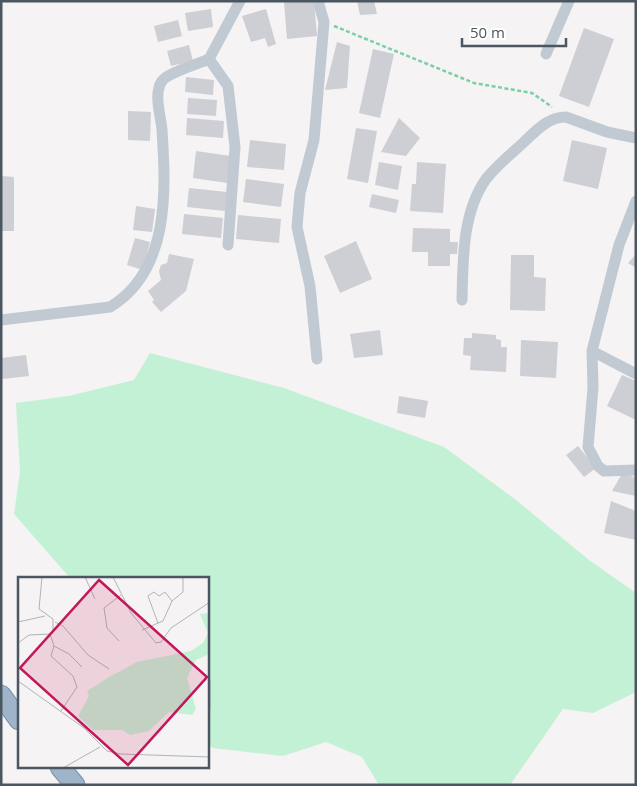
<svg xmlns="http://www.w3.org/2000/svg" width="637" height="786" font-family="'Open Sans',sans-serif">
<rect width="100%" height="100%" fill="#f5f3f3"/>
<path fill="#c3f1d5" d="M 150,353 L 284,388 L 444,447 L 516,500 L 589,560 L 636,593 L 636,692 L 593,713 L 563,709 L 510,785 L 379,785 L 362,757 L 326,742 L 283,756 L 213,748 L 208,745 L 208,578 L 70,578 L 14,514 L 20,472 L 16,403 L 69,396 L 134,380 Z"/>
<path fill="#cdcfd5" d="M 314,1 L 317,36 L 287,39 L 284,2 Z
M 357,1 L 374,1 L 377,14 L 360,15 Z
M 211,9 L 213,27 L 188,31 L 185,13 Z
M 266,9 L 276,44 L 268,47 L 265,38 L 251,42 L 242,16 Z
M 178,20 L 182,36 L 158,42 L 154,26 Z
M 584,28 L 614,39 L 589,107 L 559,96 Z
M 337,42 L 350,46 L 347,88 L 325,90 Z
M 189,45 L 193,61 L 171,66 L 167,51 Z
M 373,49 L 394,54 L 380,118 L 359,113 Z
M 186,77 L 214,80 L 213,95 L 185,92 Z
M 188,98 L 217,100 L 216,116 L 187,114 Z
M 128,111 L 151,112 L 150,141 L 128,140 Z
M 187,118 L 224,121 L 223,138 L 186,135 Z
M 399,118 L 420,138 L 406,156 L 381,152 Z
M 356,128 L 377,131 L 368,183 L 347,179 Z
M 250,140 L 286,144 L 284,170 L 247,167 Z
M 572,140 L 607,148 L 598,189 L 563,181 Z
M 196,151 L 231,156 L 227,183 L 193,178 Z
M 379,162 L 402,166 L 398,190 L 375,185 Z
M 417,162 L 446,164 L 443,213 L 410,211 L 412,184 L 416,184 Z
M 1,176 L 14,177 L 14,231 L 1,231 Z
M 246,179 L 284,184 L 281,207 L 243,202 Z
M 189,188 L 227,192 L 225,211 L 187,207 Z
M 372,194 L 399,200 L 396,213 L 369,207 Z
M 136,206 L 155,209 L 152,232 L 133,230 Z
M 184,214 L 223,218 L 221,238 L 182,234 Z
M 238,215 L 281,219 L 279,243 L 236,239 Z
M 413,228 L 450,229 L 450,242 L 458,242 L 457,254 L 450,254 L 450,266 L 428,266 L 428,252 L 412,252 Z
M 135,238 L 150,242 L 143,270 L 127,265 Z
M 356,241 L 372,279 L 340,293 L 324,256 Z
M 169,254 L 194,259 L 186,291 L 161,312 L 152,302 L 154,300 L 148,291 L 161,280 L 159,271 L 161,265 L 167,263 Z
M 636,254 L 636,268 L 628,263 Z
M 511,255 L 534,255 L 534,277 L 546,278 L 545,311 L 510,310 Z
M 380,330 L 383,355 L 354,358 L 350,334 Z
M 472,333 L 496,335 L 496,339 L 501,340 L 501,347 L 507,347 L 506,372 L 470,370 L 471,356 L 463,355 L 464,338 L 472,338 Z
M 521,340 L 558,342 L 556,378 L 520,376 Z
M 26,355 L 29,376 L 2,379 L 1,358 Z
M 622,375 L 636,381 L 636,420 L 607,406 Z
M 399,396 L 428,401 L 425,418 L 397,413 Z
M 578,446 L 596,468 L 584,477 L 566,455 Z
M 623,472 L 636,478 L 636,496 L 612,491 Z
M 611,501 L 636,511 L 636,540 L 604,533 Z"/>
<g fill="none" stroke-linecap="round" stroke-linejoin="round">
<g stroke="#7690ad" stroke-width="21">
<path id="trunk" d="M 1,695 L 19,720
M 60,767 L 75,785"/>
</g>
<path stroke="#7ad0a6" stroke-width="2.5" stroke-dasharray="4 2.5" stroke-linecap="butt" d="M 334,26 L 474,83 L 532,93 L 552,107"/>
<path stroke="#c1cad2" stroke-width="11" d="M 546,54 L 569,1
M 636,201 L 619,245 L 592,351 L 593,388 L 588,447 L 598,466 L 604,471 L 636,470
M 228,245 L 235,147 L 228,86 L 209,59 L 240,1
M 462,300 C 463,260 462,213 486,179 C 497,165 512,153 524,142 C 537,130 548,117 566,117 L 607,132 L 636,138
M 1,320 L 110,307 C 170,271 166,191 162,130 C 161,116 153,94 162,81 C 167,73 198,64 209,59
M 592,351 L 636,374
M 317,359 L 310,286 L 297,227 L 300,193 L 314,140 L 324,22 L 318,1"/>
<use href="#trunk" stroke="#9fb4c9" stroke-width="19"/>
</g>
<g transform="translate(18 577)">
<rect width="191" height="191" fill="#f5f3f3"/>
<path d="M 191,36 L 191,77 L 178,83 L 169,101 L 178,132 L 174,138 L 151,135 L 131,154 L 112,158 L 104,153 L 75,153 L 60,139 L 71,119 L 69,114 L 91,100 L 119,85 L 173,74 L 185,66 L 190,56 L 182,37 Z" fill="#c3f1d5"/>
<path fill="none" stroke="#b1b4b9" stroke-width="1" d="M 67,0 L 77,22M 95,0 L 113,36 L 138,66 L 143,65 L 153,51 L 192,25M 0,45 L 27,39M 37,45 L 45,49 L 70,78 L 91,92M 140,46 L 130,19 L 136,15 L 141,19 L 147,15 L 154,24M 124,53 L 145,44 L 154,24 L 165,15 L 165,0M 32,57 L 36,69 L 51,77 L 64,90M 101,64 L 89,51 L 86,31 L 103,18M 0,66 L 11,58 L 32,57 L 35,54 L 35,42 L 21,32 L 24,0M 36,69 L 33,79 L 55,99 L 59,110 L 43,134M 192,103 L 192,133M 0,104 L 66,151 L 89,174 L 103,177 L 192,180M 45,191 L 82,170"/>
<path fill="#c2185b" fill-opacity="0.15" stroke="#c2185b" stroke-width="2.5" d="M 81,3 L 189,100 L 110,188 L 2,91 Z"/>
<rect width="191" height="191" fill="none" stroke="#4a5661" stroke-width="2.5"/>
</g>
<rect width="637" height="786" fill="none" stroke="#4a5661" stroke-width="5"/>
<path d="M462 38v8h104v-8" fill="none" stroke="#4a5661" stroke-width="2.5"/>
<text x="470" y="38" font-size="15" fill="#4a5661" stroke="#ffffff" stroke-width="4" paint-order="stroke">50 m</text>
</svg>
